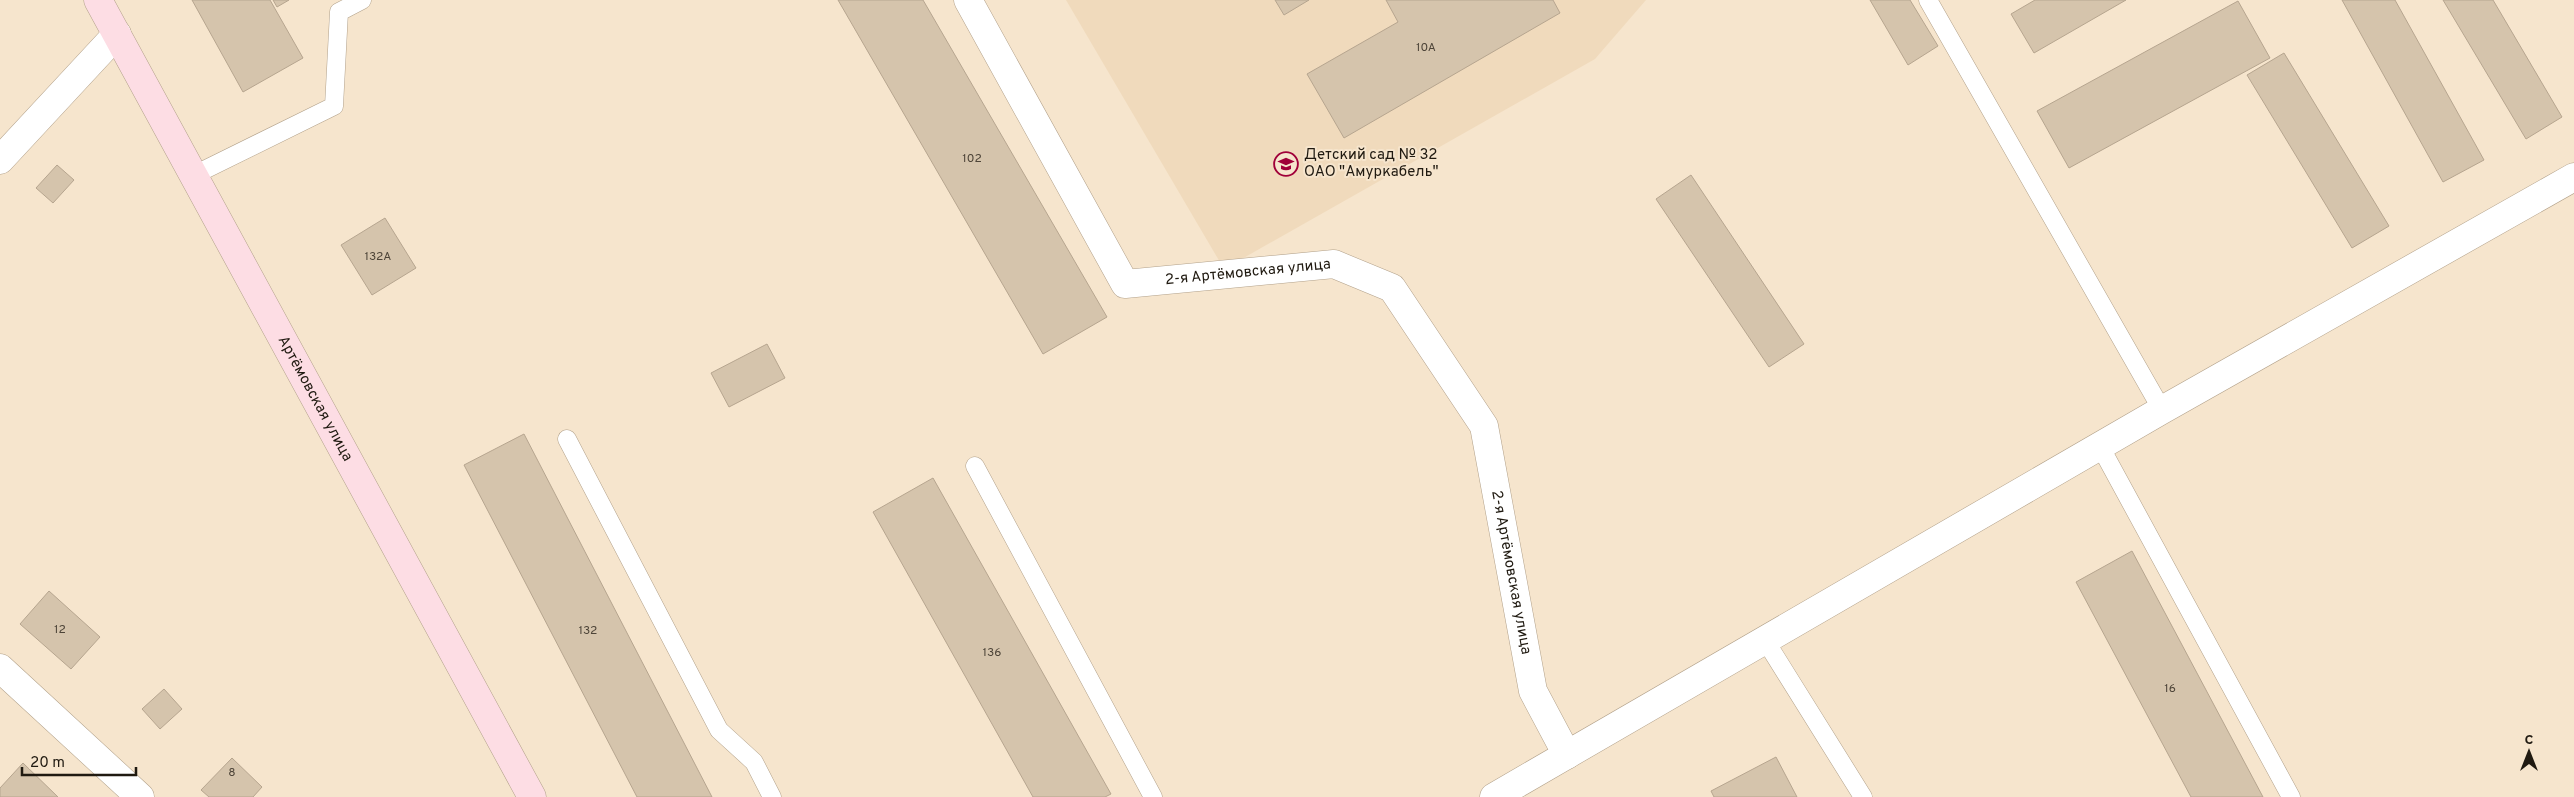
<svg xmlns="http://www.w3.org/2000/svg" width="2574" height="797" font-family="Overpass,sans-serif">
<rect width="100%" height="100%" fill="#f6e5cd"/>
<path fill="#f0dabc" d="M 1066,0 L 1646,0 L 1595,59 L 1224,269 Z"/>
<path fill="#d5c4ac" stroke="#b6a58f" d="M 192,0 L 270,0 L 303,58 L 243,92 Z
M 273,0 L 289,0 L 277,7 Z
M 838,0 L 923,0 L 1107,317 L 1043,354 Z
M 1275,0 L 1309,0 L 1284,15 Z
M 1386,0 L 1553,0 L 1560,13 L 1344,138 L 1307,74 L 1398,22 Z
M 1870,0 L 1910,0 L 1938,46 L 1908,65 Z
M 2035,0 L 2126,0 L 2034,53 L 2011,14 Z
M 2342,0 L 2395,0 L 2484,160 L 2443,182 Z
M 2443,0 L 2493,0 L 2562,117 L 2526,139 Z
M 2238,1 L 2270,58 L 2069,168 L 2037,111 Z
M 2284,53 L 2389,226 L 2352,248 L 2247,75 Z
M 57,165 L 74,180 L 53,203 L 36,188 Z
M 1691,175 L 1804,344 L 1769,367 L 1656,199 Z
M 385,218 L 416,268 L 372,295 L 341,245 Z
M 767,344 L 785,378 L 729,407 L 711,373 Z
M 524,434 L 712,797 L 637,797 L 464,465 Z
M 933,478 L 1111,794 L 1105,797 L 1033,797 L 873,512 Z
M 2132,551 L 2263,797 L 2191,797 L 2076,582 Z
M 49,591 L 100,637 L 71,669 L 20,624 Z
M 164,689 L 182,709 L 160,729 L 142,709 Z
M 1776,757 L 1797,797 L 1714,797 L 1711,791 Z
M 232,758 L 262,787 L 253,797 L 209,797 L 201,790 Z
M 23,763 L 58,797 L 0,797 L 0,788 Z"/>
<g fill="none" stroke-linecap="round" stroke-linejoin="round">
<g stroke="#b2a18a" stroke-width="19">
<path id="lane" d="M 1928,0 L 2162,410
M 194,175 L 334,106 L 339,12 L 362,0
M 567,439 L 719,730 L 754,762 L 772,797
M 2100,446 L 2291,797
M 975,466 L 1153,797
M 1765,640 L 1863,797"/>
</g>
<g stroke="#b2a18a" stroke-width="29">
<g id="street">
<path id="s1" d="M 968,0 L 1125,284 L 1334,264 L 1392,288 L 1484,426 L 1533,691 L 1567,755"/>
<path d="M 0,160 L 117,34"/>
<path d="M 0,668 L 140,797"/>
<path d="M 1494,797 L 2162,410 L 2574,177"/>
</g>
</g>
<g stroke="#b2a18a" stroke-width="29">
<g id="secondary">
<path id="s2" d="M 98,0 L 532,797"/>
</g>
</g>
<use href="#lane" stroke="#fff" stroke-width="18"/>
<use href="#street" stroke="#fff" stroke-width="28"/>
<use href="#secondary" stroke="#fddde4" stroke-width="28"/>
</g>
<defs>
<g id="school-ring" transform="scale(1.25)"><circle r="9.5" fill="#f6e5cd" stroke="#a00039" stroke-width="1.5"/><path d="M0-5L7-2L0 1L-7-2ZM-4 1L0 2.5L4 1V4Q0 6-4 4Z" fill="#a00039"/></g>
</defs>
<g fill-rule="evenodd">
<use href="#school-ring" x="1286" y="164"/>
</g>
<g text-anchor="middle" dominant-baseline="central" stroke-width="4" stroke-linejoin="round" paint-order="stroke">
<g font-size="12" fill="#4d4438">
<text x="1426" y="48">10А</text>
<text x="972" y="159">102</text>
<text x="378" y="257">132А</text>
<text x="60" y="630">12</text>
<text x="588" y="631">132</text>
<text x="992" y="653">136</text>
<text x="2170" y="689">16</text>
<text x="232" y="773">8</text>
</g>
<g font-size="15" fill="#201a11" stroke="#f6e5cd" text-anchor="start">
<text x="1304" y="155">Детский сад № 32<tspan x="1304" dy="17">ОАО "Амуркабель"</tspan></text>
</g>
<g font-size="15" fill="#201a11" stroke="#f6e5cd">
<text stroke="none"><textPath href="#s1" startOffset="448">2-я Артёмовская улица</textPath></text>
<text stroke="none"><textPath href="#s2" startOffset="454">Артёмовская улица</textPath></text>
<text stroke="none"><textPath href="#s1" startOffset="912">2-я Артёмовская улица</textPath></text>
</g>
</g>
<g transform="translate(2529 752)" stroke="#f6e5cd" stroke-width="4" paint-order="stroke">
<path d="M0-4L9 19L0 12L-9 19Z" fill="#201a11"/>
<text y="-8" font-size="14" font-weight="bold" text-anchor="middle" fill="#201a11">С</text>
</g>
<path d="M22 767v8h114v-8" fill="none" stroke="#201a11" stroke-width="2.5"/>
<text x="30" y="767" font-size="15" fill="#201a11" stroke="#f6e5cd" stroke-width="4" paint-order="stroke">20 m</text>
</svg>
